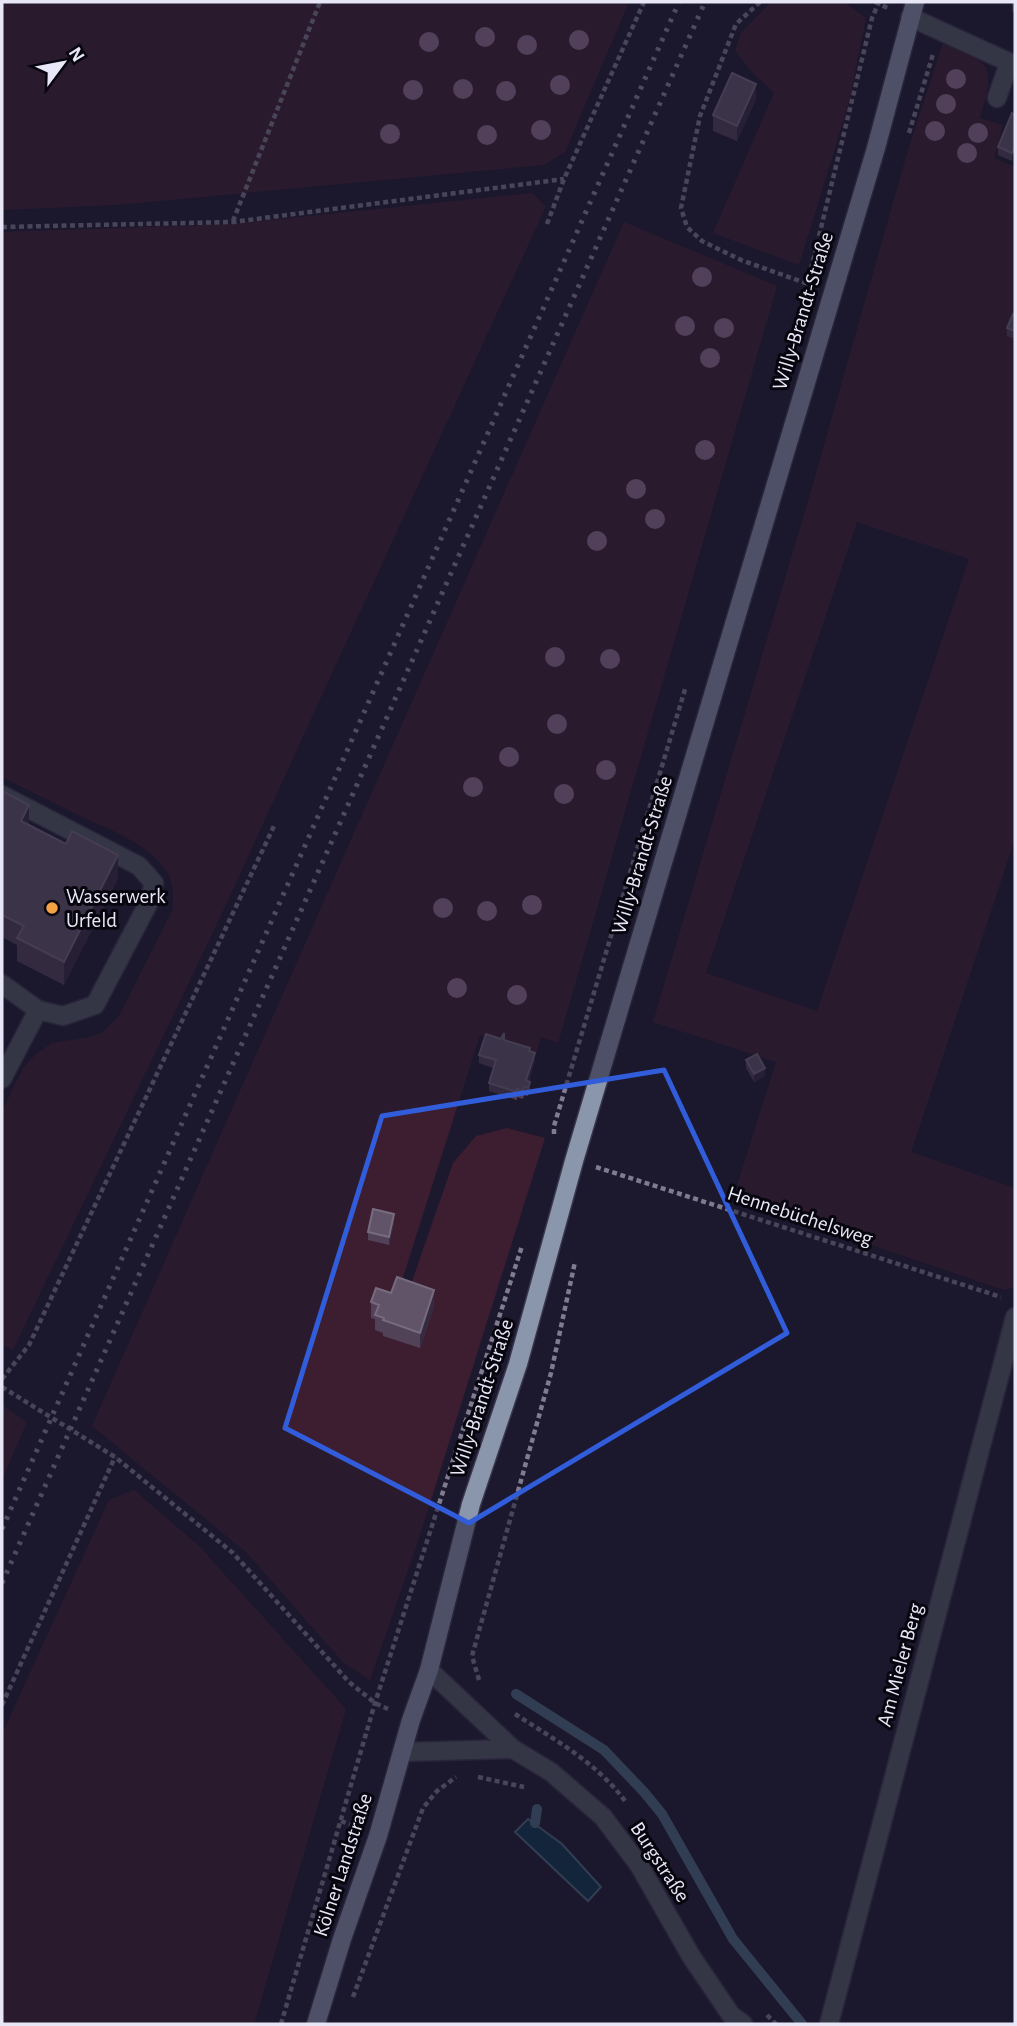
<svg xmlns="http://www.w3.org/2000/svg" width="1017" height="2026" font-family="'Alegreya Sans',sans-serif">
<rect width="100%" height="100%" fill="#1c182e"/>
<path fill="#3c1e30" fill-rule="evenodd" d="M 2,2 L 629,2 L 565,152 L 544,165 L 116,205 L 2,210 Z
M 771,2 L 844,2 L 866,18 L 849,102 L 799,265 L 713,233 L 774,93 L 750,70 L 735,50 L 741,33 Z
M 943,43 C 993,63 995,66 980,118 L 1003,125 L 994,158 L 1015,167 L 1015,839 L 911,1152 L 1015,1188 L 1015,1287 L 1004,1290 L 733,1198 L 776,1062 L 653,1022 L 806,508 L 908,150 ZM 857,522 L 969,559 L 817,1011 L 706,973 Z
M 532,193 L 546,206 L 224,909 L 13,1350 L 2,1345 L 2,1111 L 23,1068 L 35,1055 L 52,1043 L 90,1037 L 103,1032 L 119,1016 L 173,909 C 173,897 174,883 167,872 C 149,843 110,830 80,816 C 54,803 28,790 2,777 L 2,232 L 231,224 Z
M 624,222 L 777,286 L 558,1043 L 541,1037 L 536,1054 L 480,1035 L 400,1287 L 409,1290 L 453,1163 L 476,1136 L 507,1128 L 545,1138 L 419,1538 L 370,1680 L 344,1663 L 246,1552 L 92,1426 Z
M 2,1405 L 27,1422 L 2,1479 Z
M 134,1490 L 199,1546 L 346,1709 L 254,2024 L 2,2024 L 2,1734 L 109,1500 Z"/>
<path fill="#0b364c" stroke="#4d6b7f" stroke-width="2" d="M 528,1819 L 562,1844 L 601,1887 L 588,1901 L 515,1832 Z"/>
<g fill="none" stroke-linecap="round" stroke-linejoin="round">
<path stroke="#4d6b7f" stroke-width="10" d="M 516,1694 L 604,1750 L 644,1792 L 662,1814 L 733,1939 L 802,2024
M 535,1823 L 537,1809"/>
<g stroke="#39354a" stroke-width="21">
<path id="minor" d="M 910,17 L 1015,65
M 997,98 L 1009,63
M 2,795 L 139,866 L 154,883 L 149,902 L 95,1005 L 63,1016 L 38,1010
M 2,984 L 38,1010 L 2,1079
M 429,1670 L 513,1749 L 551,1772 L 603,1817 L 639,1865 L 691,1956 L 731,2015 L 743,2024
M 402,1752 L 513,1749
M 829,2024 L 1015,1317"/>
</g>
<g stroke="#39354a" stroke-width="21">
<path id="major" d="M 316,2024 L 342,1939 L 378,1836 L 411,1720 L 429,1670 L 471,1504 L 518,1364 L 574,1161 L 876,148 L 915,2"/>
</g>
<path stroke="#7f7c8f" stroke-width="4.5" stroke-dasharray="5 3.5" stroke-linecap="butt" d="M 760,2 L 736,24 L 700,116 L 681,208 L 687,227 L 702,241 L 741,260 L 811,285
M 875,2 L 890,9
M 909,133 L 933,54
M 233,221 L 320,2
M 547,224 L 564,179 L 644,2
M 2,227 L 233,222 L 564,179
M 811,269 L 872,18 L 879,2
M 554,1134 L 554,1126 L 686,686
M 596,1167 L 1001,1297
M 2,1379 L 29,1345 L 274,826
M 2,1387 L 115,1457 L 233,1553 L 349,1682 L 375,1703 L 388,1709
M 479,1680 L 472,1656 L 551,1373 L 575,1262
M 2,1705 L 115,1457
M 515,1714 C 555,1740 596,1762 625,1801
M 478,1777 L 524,1787
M 341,1821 L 357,1827
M 353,1997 L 423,1808 L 437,1791 L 456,1777
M 767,2015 L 776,2024
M 281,2024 L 375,1703 L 522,1246"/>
<use href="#minor" stroke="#535963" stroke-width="18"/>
<use href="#major" stroke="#8996ac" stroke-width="18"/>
<path stroke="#8c899c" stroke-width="5" stroke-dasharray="3.5 7" stroke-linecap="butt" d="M 2,1529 L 679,2
M 2,1583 L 705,2"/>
</g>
<g fill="#966f8e">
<circle cx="485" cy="37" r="10"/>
<circle cx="579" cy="40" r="10"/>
<circle cx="429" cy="42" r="10"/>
<circle cx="527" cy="45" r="10"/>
<circle cx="956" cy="79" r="10"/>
<circle cx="560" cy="85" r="10"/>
<circle cx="463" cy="89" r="10"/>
<circle cx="413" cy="90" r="10"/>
<circle cx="506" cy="91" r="10"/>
<circle cx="946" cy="104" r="10"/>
<circle cx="541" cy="130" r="10"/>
<circle cx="935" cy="131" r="10"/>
<circle cx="978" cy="133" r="10"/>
<circle cx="390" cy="134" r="10"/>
<circle cx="487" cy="135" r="10"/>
<circle cx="967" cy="153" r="10"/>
<circle cx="702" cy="277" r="10"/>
<circle cx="685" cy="326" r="10"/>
<circle cx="724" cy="328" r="10"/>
<circle cx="710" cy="358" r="10"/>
<circle cx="705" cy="450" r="10"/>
<circle cx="636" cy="489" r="10"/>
<circle cx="655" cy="519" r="10"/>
<circle cx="597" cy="541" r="10"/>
<circle cx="555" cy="657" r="10"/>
<circle cx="610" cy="659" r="10"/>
<circle cx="557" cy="724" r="10"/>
<circle cx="509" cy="757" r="10"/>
<circle cx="606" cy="770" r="10"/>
<circle cx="473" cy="787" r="10"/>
<circle cx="564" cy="794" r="10"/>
<circle cx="532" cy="905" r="10"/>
<circle cx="443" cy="908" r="10"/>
<circle cx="487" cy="911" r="10"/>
<circle cx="457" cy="988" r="10"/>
<circle cx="517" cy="995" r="10"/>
</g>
<path fill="#514257" d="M 1012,2 L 1015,2 L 1015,13 L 1012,11 Z
M 756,99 L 737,141 L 713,131 L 713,115 Z
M 1015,115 L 1012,161 L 998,155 L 998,147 Z
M 1015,315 L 1015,339 L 1007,336 L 1007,328 Z
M 2,791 L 29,825 L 118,878 L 64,985 L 17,961 L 17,945 L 2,937 Z
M 504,1040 L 530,1051 L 535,1060 L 529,1081 L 530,1089 L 528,1096 L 524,1095 L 523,1099 L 517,1097 L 517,1100 L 489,1091 L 489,1083 L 493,1068 L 479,1063 L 479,1055 Z
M 746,1060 L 765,1076 L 754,1082 L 746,1068 Z
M 394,1222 L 389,1245 L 368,1240 L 368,1232 Z
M 371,1302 L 434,1306 L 420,1348 L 383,1336 L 383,1333 L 375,1330 L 375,1319 L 371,1318 Z"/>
<path fill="#352a3f" d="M 756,84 L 756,99 L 737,141 L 737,126 Z
M 1015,146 L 1015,154 L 1012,161 L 1012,153 Z
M 29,805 L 29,828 L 21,821 Z
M 118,855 L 118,878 L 64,985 L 64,962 Z
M 535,1053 L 535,1060 L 526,1088 L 526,1080 Z
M 765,1068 L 765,1076 L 754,1082 L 754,1074 Z
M 394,1214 L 394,1222 L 389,1245 L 389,1237 Z
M 434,1290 L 434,1306 L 420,1348 L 420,1333 Z"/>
<path fill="#625468" stroke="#776b7f" stroke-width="2" d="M 732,73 L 756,84 L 737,126 L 713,115 Z
M 1012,113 L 1015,115 L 1015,146 L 1012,153 L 998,147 Z
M 1013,314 L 1015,315 L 1015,331 L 1007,328 Z
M 2,791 L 29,805 L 21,821 L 66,844 L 72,831 L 118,855 L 64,962 L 17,938 L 24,926 L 2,915 Z
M 504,1033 L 504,1040 L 530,1048 L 529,1051 L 535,1053 L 526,1080 L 530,1082 L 528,1088 L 524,1087 L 523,1091 L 517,1089 L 517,1092 L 489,1083 L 496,1060 L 479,1055 L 486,1034 L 501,1039 Z
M 757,1054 L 765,1068 L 754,1074 L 746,1060 Z
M 373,1209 L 394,1214 L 389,1237 L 368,1232 Z
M 397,1277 L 434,1290 L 420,1333 L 383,1320 L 384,1318 L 375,1315 L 379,1305 L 371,1302 L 376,1288 L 391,1293 Z"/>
<path d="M0 0H1017V2026H0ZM 664,1070 L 787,1333 L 469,1523 L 285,1428 L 382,1116 Z" fill="#1c182e" fill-opacity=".55" fill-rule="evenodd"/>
<path fill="none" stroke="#315ddb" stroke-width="5" stroke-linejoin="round" d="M 664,1070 L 787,1333 L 469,1523 L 285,1428 L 382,1116 Z"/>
<circle fill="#f4a344" stroke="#07060e" stroke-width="2.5" cx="52" cy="908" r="7"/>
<g text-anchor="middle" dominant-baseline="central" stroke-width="6" stroke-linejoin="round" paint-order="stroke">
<g font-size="21" fill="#e8e7f7" stroke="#07060e">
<text transform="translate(803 311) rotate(-73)">Willy-Brandt-Straße</text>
<text transform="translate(642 855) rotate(-73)">Willy-Brandt-Straße</text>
<text transform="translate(800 1216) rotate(18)">Hennebüchelsweg</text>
<text transform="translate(482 1398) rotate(-72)">Willy-Brandt-Straße</text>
<text transform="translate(900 1665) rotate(-75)">Am Mieler Berg</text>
<text transform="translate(660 1862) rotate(57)">Burgstraße</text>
<text transform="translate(343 1865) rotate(-72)">Kölner Landstraße</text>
</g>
<g font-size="21" fill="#e8e7f7" stroke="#07060e" text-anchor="start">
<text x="66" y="896">Wasserwerk<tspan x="66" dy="24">Urfeld</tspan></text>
</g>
</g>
<rect width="1017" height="2026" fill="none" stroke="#e8e7f7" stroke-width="7"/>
<g transform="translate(63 63) rotate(58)" stroke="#07060e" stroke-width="5" paint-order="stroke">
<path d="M0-5L12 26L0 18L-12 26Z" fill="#e8e7f7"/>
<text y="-10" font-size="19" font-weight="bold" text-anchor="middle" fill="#e8e7f7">N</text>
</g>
</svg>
